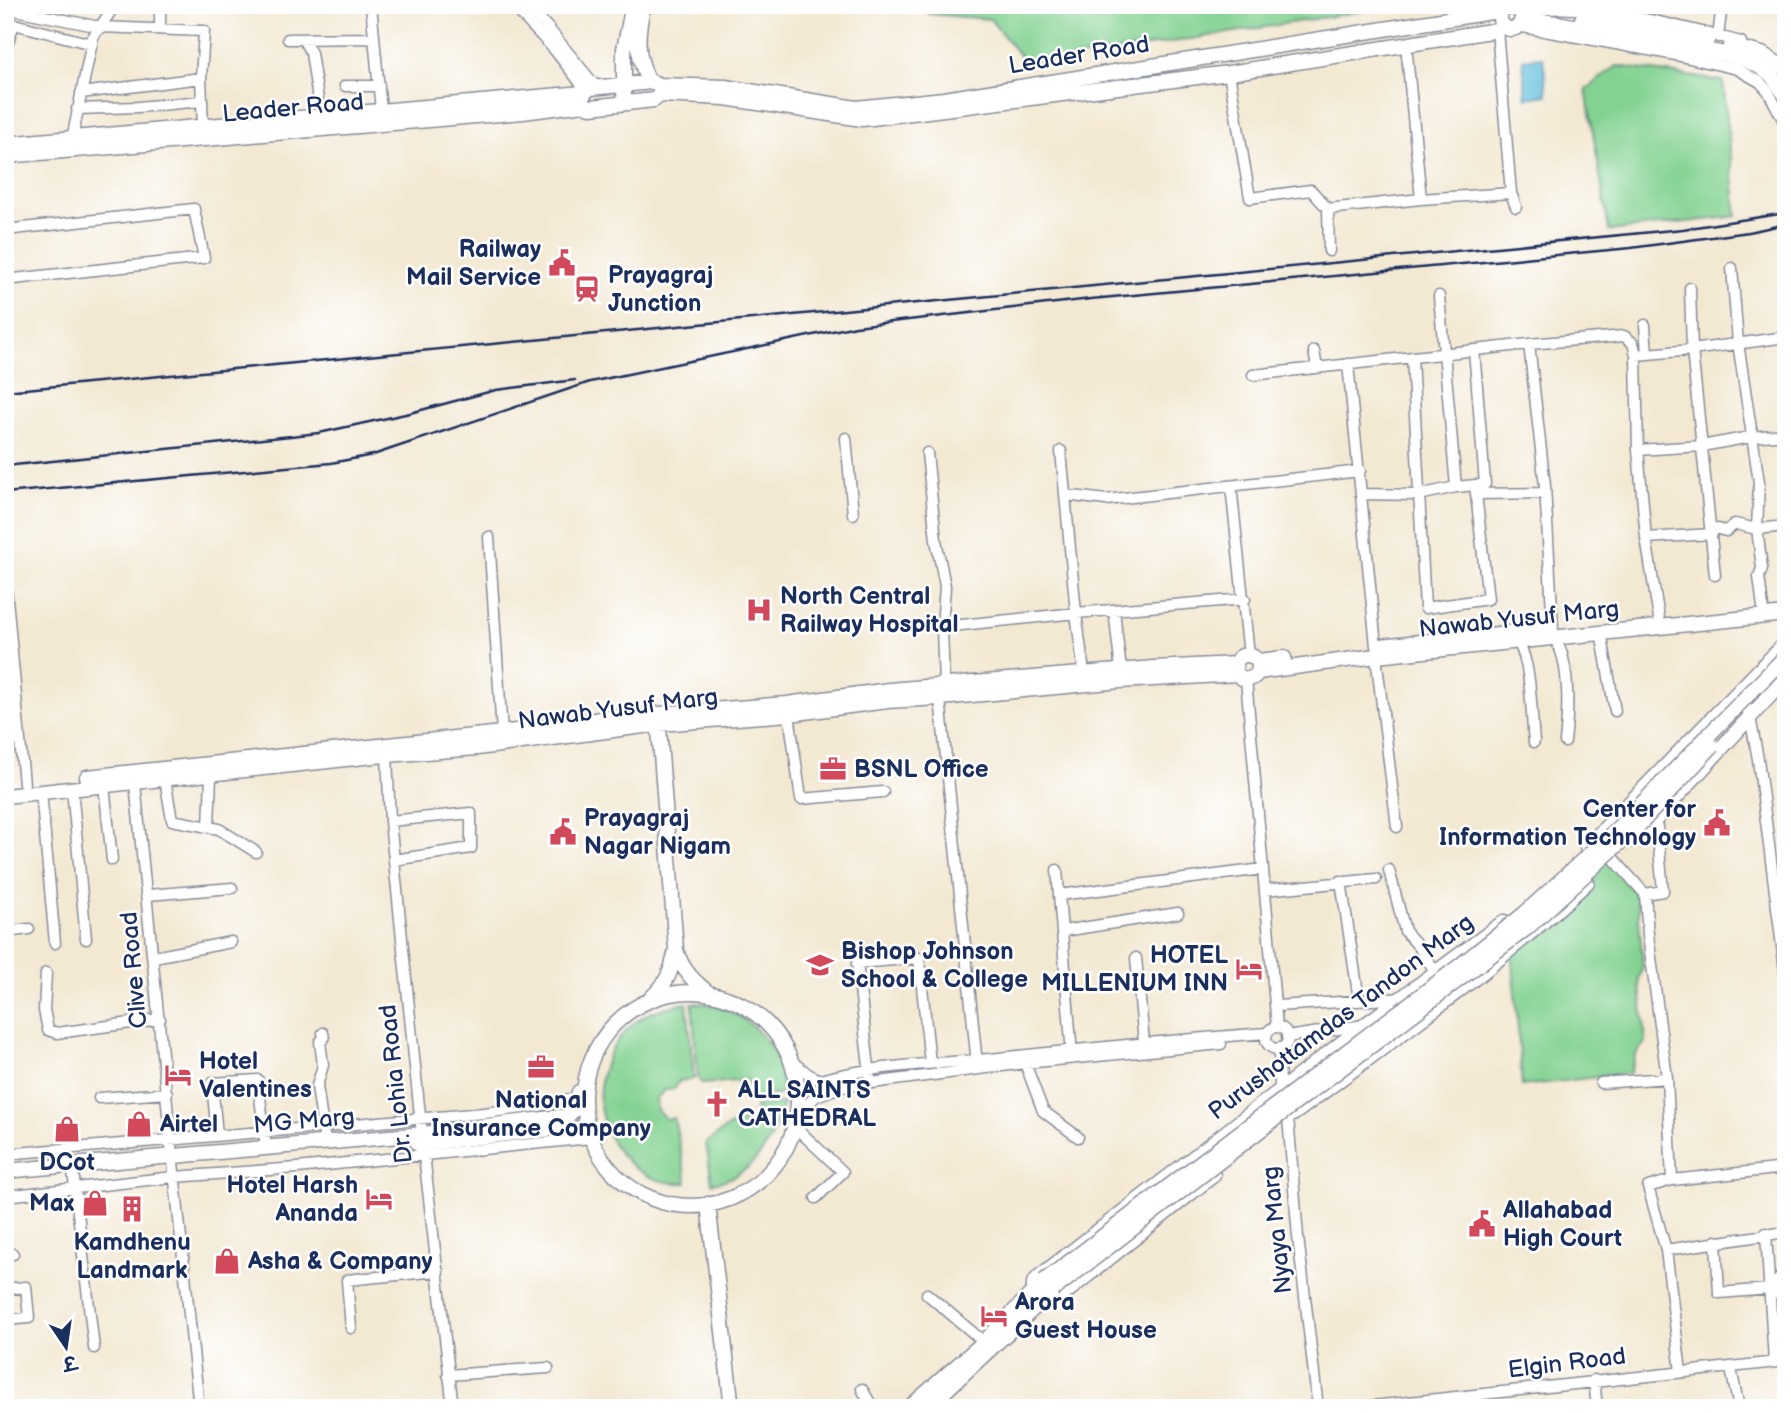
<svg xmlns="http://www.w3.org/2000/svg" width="1791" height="1413" font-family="'Balsamiq Sans','Playpen Sans Deva',sans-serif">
<rect width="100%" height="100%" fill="#fff"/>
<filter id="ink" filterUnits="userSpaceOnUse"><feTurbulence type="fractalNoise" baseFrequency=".0143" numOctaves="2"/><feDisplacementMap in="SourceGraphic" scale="14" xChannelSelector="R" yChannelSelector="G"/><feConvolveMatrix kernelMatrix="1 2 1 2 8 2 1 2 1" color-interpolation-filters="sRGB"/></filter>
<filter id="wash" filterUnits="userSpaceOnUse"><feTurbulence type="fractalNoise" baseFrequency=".00686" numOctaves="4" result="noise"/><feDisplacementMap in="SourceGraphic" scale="28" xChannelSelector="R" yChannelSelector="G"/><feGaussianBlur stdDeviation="1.57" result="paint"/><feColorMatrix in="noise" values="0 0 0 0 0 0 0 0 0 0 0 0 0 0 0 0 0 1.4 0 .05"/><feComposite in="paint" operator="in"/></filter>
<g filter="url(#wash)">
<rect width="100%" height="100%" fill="#f3e8d2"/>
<path fill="#83d292" stroke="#4f8078" stroke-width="2" d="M 927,5 L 1401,5 L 1068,59 L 1025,62 L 990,19 L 929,14 Z
M 1617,66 L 1723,81 L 1737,216 L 1609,231 L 1586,89 Z
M 1609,857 L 1637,897 L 1643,966 L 1639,979 L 1646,1041 L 1635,1056 L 1630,1073 L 1522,1086 L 1512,947 Z
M 687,1003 L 694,1079 L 679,1081 L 675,1088 L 665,1090 L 656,1099 L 657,1110 L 666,1119 L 674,1118 L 687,1183 C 665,1185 644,1177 628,1162 C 585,1121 592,1051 641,1018 C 655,1009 671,1006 687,1003 Z
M 692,1003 C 723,1002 758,1023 773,1051 C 780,1064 782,1079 783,1094 L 750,1099 L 748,1080 L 703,1084 L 698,1079 Z
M 783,1103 C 775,1140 753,1177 712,1183 L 706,1143 L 728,1127 L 756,1117 L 755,1107 Z"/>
<path fill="#5fbedd" stroke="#3d769e" stroke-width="2" d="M 1543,57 L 1547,95 L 1526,98 L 1523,59 Z"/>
</g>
<g filter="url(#ink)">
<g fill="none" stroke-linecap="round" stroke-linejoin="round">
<g stroke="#878c98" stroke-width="13">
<path id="minor" d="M 160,5 L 160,28
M 371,5 L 381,111
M 512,5 L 553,48 L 586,90
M 526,5 L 548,28 L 597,88
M 1510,5 L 1510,7
M 5,8 L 100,27 L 204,31 L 201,78 L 203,126
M 1534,11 C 1585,0 1689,29 1741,42
M 1517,26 L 1676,55 L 1737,69 L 1760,82 L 1768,91 L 1786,125
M 1497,30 L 1511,193 L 1516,207
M 1718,37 L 1722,5
M 288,39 L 374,38
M 303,39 L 311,53 L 318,99
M 1406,44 L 1421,199
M 5,50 L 14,24 L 92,44
M 1229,73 L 1250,198 L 1311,190 L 1328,209 L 1329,251
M 345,86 L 379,86
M 81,93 L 201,78
M 77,109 L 138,107 L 202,101
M 72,139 L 93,37 L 111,11 L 109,5
M 1328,209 L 1421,199 L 1511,193
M 5,230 L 194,209 L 204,258 L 5,280
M 1732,268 L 1738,343 L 1759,482 L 1757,529 L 1762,568 L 1759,577 L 1763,607
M 1690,288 L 1692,350 L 1715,575
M 1439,296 L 1456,487
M 1645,325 L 1647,354
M 1529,344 L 1545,486 L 1553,629
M 1314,351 L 1317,368
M 1636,355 L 1692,350 L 1786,337
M 1412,357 L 1425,608 L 1488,599 L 1475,485
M 1348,364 L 1376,646
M 1253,375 L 1529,344 L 1624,336 L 1633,343 L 1636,355 L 1638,450 L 1646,538 L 1659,618
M 846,438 L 853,514
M 1638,450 L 1702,446 L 1750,437 L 1786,434
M 1061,451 L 1076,613 L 1084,673
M 927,453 L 936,540 L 945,586 L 942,627 L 944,685
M 1231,486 L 1249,655
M 1362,494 L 1419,495 L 1456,487 L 1485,484 L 1474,350
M 1476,494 L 1545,493
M 1065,495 L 1106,500 L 1360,471
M 489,537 L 502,733
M 1646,538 L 1712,534 L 1714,528 L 1726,531 L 1735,524 L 1757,529 L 1786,526
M 6,587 L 24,784
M 1114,610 L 1121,671
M 942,627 L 1076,613 L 1245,599
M 1601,632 L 1615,711
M 1554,638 C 1571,660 1568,714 1565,742
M 1518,642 C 1532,665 1531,714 1534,742
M 1376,656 L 1397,827
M 1246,679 L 1277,1027
M 1741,695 L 1750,717 L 1758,759 L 1786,978
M 940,698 L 977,1064
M 789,714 L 801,799 L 883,792
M 387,755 L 390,821 L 424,1155 L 453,1408
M 165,779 L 172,820 L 219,829 L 256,852
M 135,783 L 172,1154
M 104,785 L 112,860
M 72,788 L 86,939
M 41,792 L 55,943
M 390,821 L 471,813 L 471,848 L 394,860
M 209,827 L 211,775
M 1605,849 L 1645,894 L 1648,935 L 1667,1078 L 1672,1180
M 1057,870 L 1072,1055
M 1389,870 L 1405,931 L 1420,948 L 1436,973
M 1341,881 L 1359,1000
M 1265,890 L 1376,879
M 1645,894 L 1663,891 L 1657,827 L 1652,814
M 148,895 L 232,888
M 1059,895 L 1263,869
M 1063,931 L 1178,913
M 5,932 L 29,929
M 154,957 L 231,942
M 1136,958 L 1144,1042
M 46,973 L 44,1010 L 48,1030 L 57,1033 L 160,1019
M 1277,1006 L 1403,998
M1266 1038a11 11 0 1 1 22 0a11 11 0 1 1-22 0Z
M 323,1033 L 324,1038 L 320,1042 L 323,1065 L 317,1086 L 325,1143
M 1287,1037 L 1364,1025
M 1279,1048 L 1280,1091 L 1288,1117 L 1298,1237 L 1318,1408
M 793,1062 L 808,1074 L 820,1080 C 876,1065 933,1064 990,1059 C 1082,1049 1174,1040 1267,1033
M 1025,1063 L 1043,1111 L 1078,1137
M 870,1076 L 857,963 L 919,958 L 930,1063
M 1601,1083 L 1667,1078
M 99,1098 L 167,1093
M 797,1114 L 816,1096 L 841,1087 L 1025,1063 L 1221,1044
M 794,1126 L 843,1172 L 816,1198
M 217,1135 L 212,1083 L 258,1080 L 266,1148
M 5,1154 L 484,1113 L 538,1106 L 578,1097
M 173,1162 L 199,1408
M 73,1171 L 94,1348
M 5,1196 L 174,1177 L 297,1168 L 591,1138
M 1766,1233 L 1774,1362
M 1716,1241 L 1719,1293 L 1770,1289
M 1666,1250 L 1786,1232
M 5,1255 L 13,1254
M 5,1289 L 26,1287 L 29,1318 L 5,1320
M 927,1294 L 984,1342
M 1774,1294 L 1775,1285 L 1786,1269
M 1776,1317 L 1776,1322 L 1786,1336
M 351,1328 L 347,1280 L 438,1271
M 1731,1369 L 1739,1408
M 1681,1372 L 1666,1250 L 1648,1187 L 1672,1180 L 1786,1168
M 448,1375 L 548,1368
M 1594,1380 L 1597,1408
M 862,1389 L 873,1408
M 1354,1408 L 1786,1361"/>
</g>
<g stroke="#878c98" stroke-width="17">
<path id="major" d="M 644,5 C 636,34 636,56 649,82
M1500 18a11 11 0 1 1 22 0a11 11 0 1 1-22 0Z
M 1582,19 L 1707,41
M 1521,21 L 1532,20 L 1557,23 L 1725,54 L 1743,59 L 1760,67 L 1772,76 L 1786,96
M 1730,46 L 1762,54 L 1786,69
M 652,82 L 660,85 L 660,95 L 654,100 L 591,107 L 587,106 L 583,101 L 583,93 L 591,88 Z
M 660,85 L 725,87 L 856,108 L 944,99 L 1504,10
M 624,94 L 624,49 L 633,5
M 660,95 L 725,98 L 862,119 L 872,118 L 1229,73 L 1497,30 L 1503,25
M 5,144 L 583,93
M 5,156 L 523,112 L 584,104
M 1380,646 L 1548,629
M1235 667a12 12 0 1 1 24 0a12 12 0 1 1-24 0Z
M 1258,661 L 1284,658
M 1258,672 L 1376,656 L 1786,614
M 87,777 L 502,733 L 608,718 L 787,704 L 889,690 L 1154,668 L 1235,664
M 5,796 L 374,756 L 477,748 L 659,724 L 789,714 L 887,701 L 940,698 L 1120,681 L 1237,674
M 1633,840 L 1655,820 L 1786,678
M 1587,847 L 1786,643
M 676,950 C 682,970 694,982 710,994
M584 1099a107 107 0 1 1 214 0a107 107 0 1 1-214 0Z
M 651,998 C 667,984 672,970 676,949 L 658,715
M 1293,1114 C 1393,1039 1496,968 1587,882
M 418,1144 L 569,1127 L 579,1129 L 591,1138
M 5,1171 L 422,1134 L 568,1116 L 575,1108 L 579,1092
M 708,1204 L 732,1408
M 1034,1290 L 1034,1283 L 1039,1277 L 1365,1025 L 1504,922
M 1043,1299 L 1051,1301 L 1060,1297 L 1213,1175
M 909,1408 L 984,1342 L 1041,1284
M 927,1408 L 1049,1294"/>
</g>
<use href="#minor" stroke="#fff" stroke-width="10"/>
<use href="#major" stroke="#fff" stroke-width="14"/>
<path stroke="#1b2f5e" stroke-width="2.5" d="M 5,391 L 1683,229 L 1786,213
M 5,466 L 319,433 L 410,413 L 496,390 L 575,380
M 5,493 L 331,463 L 373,455 L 590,382 L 856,326 L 1091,299 L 1631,248 L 1749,232 L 1786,224"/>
<g stroke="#878c98" stroke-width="17" stroke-linecap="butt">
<path id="major-bridge" d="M 1044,1281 L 1462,964 L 1523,915 L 1618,828 L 1786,656
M 1053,1290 L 1277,1117 L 1527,928 L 1641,823 L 1712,746"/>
</g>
<use href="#major-bridge" stroke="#fff" stroke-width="14"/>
</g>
</g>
<defs>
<g id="civic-bare" transform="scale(2.1)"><path d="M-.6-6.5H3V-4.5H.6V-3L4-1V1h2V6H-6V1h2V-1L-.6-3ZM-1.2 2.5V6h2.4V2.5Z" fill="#d1495b" stroke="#fff" stroke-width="2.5" paint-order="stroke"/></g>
<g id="station-bare" transform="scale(2.1)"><path d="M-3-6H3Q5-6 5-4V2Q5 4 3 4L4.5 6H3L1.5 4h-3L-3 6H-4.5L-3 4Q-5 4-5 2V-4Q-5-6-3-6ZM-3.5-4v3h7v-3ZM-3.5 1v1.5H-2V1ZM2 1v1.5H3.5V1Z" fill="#d1495b" stroke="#fff" stroke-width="2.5" paint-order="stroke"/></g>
<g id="hospital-bare" transform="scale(2.1)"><path d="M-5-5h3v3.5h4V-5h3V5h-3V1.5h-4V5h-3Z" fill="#d1495b" stroke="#fff" stroke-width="2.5" paint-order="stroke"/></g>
<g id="office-bare" transform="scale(2.1)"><path d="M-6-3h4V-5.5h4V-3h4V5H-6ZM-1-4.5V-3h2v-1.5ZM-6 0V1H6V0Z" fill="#d1495b" stroke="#fff" stroke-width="2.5" paint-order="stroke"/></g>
<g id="school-bare" transform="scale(2.1)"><path d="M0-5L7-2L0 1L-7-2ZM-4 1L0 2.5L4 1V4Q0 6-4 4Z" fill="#d1495b" stroke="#fff" stroke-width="2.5" paint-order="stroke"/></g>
<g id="hotel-bare" transform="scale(2.1)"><path d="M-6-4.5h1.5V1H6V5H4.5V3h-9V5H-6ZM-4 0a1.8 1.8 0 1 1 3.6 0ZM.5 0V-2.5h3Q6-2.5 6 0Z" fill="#d1495b" stroke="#fff" stroke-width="2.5" paint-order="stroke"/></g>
<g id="church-bare" transform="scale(2.1)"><path d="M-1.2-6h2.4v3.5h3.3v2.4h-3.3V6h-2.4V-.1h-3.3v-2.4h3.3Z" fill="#d1495b" stroke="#fff" stroke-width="2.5" paint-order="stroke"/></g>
<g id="shop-bare" transform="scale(2.1)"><path d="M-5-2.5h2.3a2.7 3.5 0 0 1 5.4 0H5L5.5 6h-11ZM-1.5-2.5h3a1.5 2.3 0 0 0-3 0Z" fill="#d1495b" stroke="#fff" stroke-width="2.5" paint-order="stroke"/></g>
<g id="building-bare" transform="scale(2.1)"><path d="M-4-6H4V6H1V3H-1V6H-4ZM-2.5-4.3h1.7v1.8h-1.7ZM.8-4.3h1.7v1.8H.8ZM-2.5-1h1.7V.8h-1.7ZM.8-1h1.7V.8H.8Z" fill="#d1495b" stroke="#fff" stroke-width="2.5" paint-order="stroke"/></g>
</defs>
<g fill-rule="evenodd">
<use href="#civic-bare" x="562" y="263"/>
<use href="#station-bare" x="587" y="289"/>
<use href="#hospital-bare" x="759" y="610"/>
<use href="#office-bare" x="833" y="769"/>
<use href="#civic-bare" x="1717" y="823"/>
<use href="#civic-bare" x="563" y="832"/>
<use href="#school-bare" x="820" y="965"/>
<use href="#hotel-bare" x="1249" y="969"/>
<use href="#office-bare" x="541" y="1067"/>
<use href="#hotel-bare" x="178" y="1075"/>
<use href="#church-bare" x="717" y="1104"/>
<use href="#shop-bare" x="139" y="1124"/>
<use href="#shop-bare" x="67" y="1129"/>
<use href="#hotel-bare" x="379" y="1199"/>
<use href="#shop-bare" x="95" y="1203"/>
<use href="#building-bare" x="132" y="1209"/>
<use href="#civic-bare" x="1482" y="1224"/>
<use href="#shop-bare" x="227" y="1261"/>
<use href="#hotel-bare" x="994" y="1316"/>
</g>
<g text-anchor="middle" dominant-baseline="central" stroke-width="5" stroke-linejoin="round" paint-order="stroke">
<g font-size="24" fill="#1b2f5e" stroke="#fff">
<text transform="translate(1079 55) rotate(-9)">Leader Road</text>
<text transform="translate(293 108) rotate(-5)">Leader Road</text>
<text transform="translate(1519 619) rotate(-6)">Nawab Yusuf Marg</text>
<text transform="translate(618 709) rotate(-7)">Nawab Yusuf Marg</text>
<text transform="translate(134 970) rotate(-95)">Clive Road</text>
<text transform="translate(1341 1017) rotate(-37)">Purushottamdas Tandon Marg</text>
<text transform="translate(396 1084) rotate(-96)">Dr. Lohia Road</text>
<text transform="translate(304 1121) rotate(-5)">MG Marg</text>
<text transform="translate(1277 1230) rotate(-96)">Nyaya Marg</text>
<text transform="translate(1567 1363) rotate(-7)">Elgin Road</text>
</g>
<g font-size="24" font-weight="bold" fill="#1b2f5e" stroke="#fff" text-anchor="start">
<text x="541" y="249" text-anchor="end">Railway<tspan x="541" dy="28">Mail Service</tspan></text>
<text x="608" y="275">Prayagraj<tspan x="608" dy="28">Junction</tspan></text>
<text x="780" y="596">North Central<tspan x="780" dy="28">Railway Hospital</tspan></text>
<text x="854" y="769">BSNL Office</text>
<text x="1696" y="809" text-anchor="end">Center for<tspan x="1696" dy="28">Information Technology</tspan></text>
<text x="584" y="818">Prayagraj<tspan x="584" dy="28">Nagar Nigam</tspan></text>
<text x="841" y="951">Bishop Johnson<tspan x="841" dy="28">School &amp; College</tspan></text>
<text x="1228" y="955" text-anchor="end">HOTEL<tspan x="1228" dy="28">MILLENIUM INN</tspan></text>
<text x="199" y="1061">Hotel<tspan x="199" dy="28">Valentines</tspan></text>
<text x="738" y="1090">ALL SAINTS<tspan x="738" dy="28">CATHEDRAL</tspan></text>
<text x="541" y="1100" text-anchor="middle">National<tspan x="541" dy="28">Insurance Company</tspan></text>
<text x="160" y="1124">Airtel</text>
<text x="67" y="1162" text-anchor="middle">DCot</text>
<text x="358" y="1185" text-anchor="end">Hotel Harsh<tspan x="358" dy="28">Ananda</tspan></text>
<text x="74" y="1203" text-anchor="end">Max</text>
<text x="1503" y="1210">Allahabad<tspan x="1503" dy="28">High Court</tspan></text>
<text x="132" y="1242" text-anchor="middle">Kamdhenu<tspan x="132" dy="28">Landmark</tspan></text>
<text x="248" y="1261">Asha &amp; Company</text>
<text x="1015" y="1302">Arora<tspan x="1015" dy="28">Guest House</tspan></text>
</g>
</g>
<rect width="1791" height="1413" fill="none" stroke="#fff" stroke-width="28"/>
<g transform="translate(66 1347) rotate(167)" stroke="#ffffff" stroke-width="5" paint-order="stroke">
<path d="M0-5L12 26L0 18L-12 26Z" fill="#1b2f5e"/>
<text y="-10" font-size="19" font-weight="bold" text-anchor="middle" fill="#1b2f5e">उ</text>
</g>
</svg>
